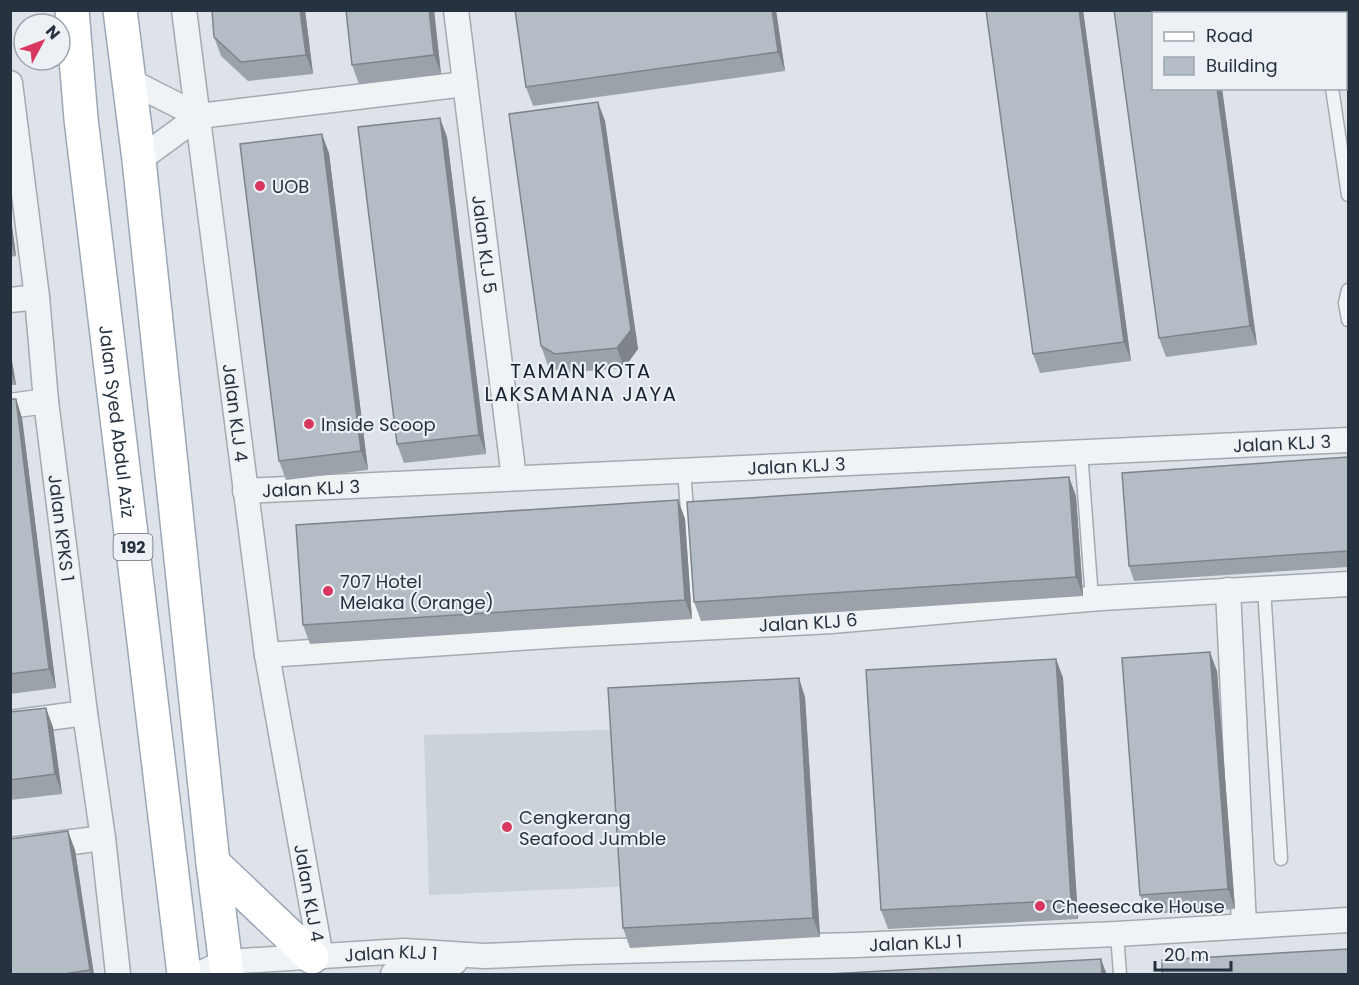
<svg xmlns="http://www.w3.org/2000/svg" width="1359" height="985" font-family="Poppins,sans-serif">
<rect width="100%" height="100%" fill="#dde3e8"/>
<path fill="#cbd2da" d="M 679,728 L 682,884 L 429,895 L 424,735 Z"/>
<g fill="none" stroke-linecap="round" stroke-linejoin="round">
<g stroke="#a2aab2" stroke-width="15">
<path id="lane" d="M 1320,10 L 1320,14
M 1332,88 L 1348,195
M 1348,290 L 1345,303 L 1348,320
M 1081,451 L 1092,599
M 684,470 L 696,628
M 1264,588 L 1281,859
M 1117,934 L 1120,974"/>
</g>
<g stroke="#a2aab2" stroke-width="27">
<g id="street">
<path id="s1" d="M 184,10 L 267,655 L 321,957"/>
<path id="s2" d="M 456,10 L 514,478"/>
<path d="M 128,80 L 199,116"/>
<path id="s3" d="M 10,83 L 37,297 L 46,401 L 85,713 L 103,838 L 118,974"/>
<path d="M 139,160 L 199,116 L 465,84"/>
<path d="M 10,300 L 37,297"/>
<path d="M 10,406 L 46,401"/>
<path id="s4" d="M 245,491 L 1348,440"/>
<path d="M 1228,590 L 1244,925"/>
<path id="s5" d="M 267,655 L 564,635 L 831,621 L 1101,598 L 1348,584"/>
<path d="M 10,723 L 85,713"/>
<path d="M 10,850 L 103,838"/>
<path id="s6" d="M 199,974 L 225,962 L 404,951 L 484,956 L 578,952 L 856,945 L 1117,934 L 1348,920"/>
<path d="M 393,974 L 455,962"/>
</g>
</g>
<g stroke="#9ca8b5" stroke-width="36">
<g id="primary">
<path id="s7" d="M 72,10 L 81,119 L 184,974"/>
<path d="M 120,10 L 139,160 L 213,863 L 227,974"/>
<path d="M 213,863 L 312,957"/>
</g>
</g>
<use href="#lane" stroke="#f0f3f6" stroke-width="12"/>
<use href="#street" stroke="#f0f3f6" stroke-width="24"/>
<use href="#primary" stroke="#fff" stroke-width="33"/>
</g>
<path fill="#9ba2a9" d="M 212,10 L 305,10 L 313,74 L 248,81 L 221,56 L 214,37 Z
M 346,10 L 434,10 L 441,74 L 359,84 L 352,65 Z
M 515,10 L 776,10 L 785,71 L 533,106 L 526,87 Z
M 986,10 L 1083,10 L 1131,361 L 1040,373 L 1033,354 Z
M 1114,10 L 1211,10 L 1257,345 L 1166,357 L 1159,338 Z
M 605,121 L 638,349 L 624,368 L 562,373 L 548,366 L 541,346 Z
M 447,137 L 486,454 L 404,463 L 397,444 Z
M 329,153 L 368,470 L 286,480 L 279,461 Z
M 10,212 L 16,256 L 10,257 Z
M 10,349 L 16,385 L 10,385 Z
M 10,399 L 16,399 L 22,418 L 56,688 L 10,694 Z
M 1348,457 L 1348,567 L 1134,581 L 1129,566 Z
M 1076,496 L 1083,596 L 701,621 L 694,602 Z
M 678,500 L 685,519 L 692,619 L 310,644 L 303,625 Z
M 1056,659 L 1063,678 L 1078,919 L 888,929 L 881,910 Z
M 1217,671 L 1235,909 L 1147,914 L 1140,895 Z
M 805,697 L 820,937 L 630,948 L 623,928 Z
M 10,712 L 53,727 L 62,794 L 10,800 Z
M 75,850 L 94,975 L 11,975 Z"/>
<path fill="#7e848a" d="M 300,10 L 305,10 L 313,74 L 306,55 Z
M 429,10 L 434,10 L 441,74 L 434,55 Z
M 772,10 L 776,10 L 785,71 L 778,52 Z
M 1079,10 L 1083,10 L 1131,361 L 1124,342 Z
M 1207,10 L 1211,10 L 1211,14 L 1207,14 Z
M 1217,88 L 1222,88 L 1257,345 L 1250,326 Z
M 598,102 L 605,121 L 638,349 L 624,368 L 617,348 Z
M 440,118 L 447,137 L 486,454 L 479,435 Z
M 322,134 L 329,153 L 368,470 L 361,451 Z
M 10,212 L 16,256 L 10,240 Z
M 10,349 L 16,385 L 10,370 Z
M 16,399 L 22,418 L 56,688 L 49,669 Z
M 1069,477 L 1076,496 L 1083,596 L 1076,577 Z
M 678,500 L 685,519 L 692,619 L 685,600 Z
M 1210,652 L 1217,671 L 1235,909 L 1228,889 Z
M 1056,659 L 1063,678 L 1078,919 L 1071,900 Z
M 799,678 L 805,697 L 820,937 L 813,918 Z
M 46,708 L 53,727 L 62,794 L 55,774 Z
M 68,831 L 75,850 L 94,975 L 91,975 L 90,970 Z
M 1101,959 L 1107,975 L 1102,975 Z"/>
<path fill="#b4bcc5" stroke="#7e848a" stroke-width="1.5" d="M 212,10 L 300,10 L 306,55 L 241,62 L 214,37 Z
M 346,10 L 429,10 L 434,55 L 352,65 Z
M 515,10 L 772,10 L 778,52 L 526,87 Z
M 986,10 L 1079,10 L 1124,342 L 1033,354 Z
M 1114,10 L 1207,10 L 1207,14 L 1154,14 L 1154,88 L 1217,88 L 1250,326 L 1159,338 Z
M 598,102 L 631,330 L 617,348 L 555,354 L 541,346 L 509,114 Z
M 440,118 L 479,435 L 397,444 L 358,127 Z
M 322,134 L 361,451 L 279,461 L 240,144 Z
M 10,399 L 16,399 L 49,669 L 10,674 Z
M 1348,457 L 1348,551 L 1129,566 L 1122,473 Z
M 1069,477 L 1076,577 L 694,602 L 687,502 Z
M 678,500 L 685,600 L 303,625 L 296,525 Z
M 1210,652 L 1228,889 L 1140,895 L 1122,658 Z
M 1056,659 L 1071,900 L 881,910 L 866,670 Z
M 799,678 L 813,918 L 623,928 L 608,688 Z
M 46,708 L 55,774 L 10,780 L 10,712 Z
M 68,831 L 90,970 L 58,975 L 11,975 L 10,839 Z
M 1348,949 L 1348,975 L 1162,975 L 1162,960 Z
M 1101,959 L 1102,975 L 810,975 Z"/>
<g fill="#d8385f" stroke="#edf1f6" stroke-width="2">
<circle cx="260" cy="186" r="6"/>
<circle cx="309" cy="424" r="6"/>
<circle cx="328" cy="591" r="6"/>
<circle cx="507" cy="827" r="6"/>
<circle cx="1040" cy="906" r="6"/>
</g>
<g text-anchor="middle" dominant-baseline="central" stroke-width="4.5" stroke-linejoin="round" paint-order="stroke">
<rect fill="#edf1f6" stroke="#626b77" stroke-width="1.5" x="113.5" y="534" width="39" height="26" rx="4.5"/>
<g font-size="16" font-weight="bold" fill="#263240">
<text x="133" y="547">192</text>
</g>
<g font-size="18" fill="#263240" stroke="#edf1f6" text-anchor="start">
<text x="272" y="186">UOB</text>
<text x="321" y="424">Inside Scoop</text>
<text x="340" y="581">707 Hotel<tspan x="340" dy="21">Melaka (Orange)</tspan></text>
<text x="519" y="817">Cengkerang<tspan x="519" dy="21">Seafood Jumble</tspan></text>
<text x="1052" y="906">Cheesecake House</text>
</g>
<g font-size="18" fill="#263240" stroke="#edf1f6">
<text stroke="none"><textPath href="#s2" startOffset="236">Jalan KLJ 5</textPath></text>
<text stroke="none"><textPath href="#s1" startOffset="406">Jalan KLJ 4</textPath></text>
<text stroke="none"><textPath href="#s7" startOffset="414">Jalan Syed Abdul Aziz</textPath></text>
<text stroke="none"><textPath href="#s4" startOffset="1038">Jalan KLJ 3</textPath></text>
<text stroke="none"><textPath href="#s4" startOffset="552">Jalan KLJ 3</textPath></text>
<text stroke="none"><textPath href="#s4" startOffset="66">Jalan KLJ 3</textPath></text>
<text stroke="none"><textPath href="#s3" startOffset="448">Jalan KPKS 1</textPath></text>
<text stroke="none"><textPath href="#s5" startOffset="542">Jalan KLJ 6</textPath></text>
<text stroke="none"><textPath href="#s1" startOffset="892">Jalan KLJ 4</textPath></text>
<text stroke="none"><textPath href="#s6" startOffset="720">Jalan KLJ 1</textPath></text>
<text stroke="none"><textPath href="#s6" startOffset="195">Jalan KLJ 1</textPath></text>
</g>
<g font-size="20" letter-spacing="1.5" fill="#182331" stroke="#edf1f6">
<text x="581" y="371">TAMAN KOTA<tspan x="581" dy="23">LAKSAMANA JAYA</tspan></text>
</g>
</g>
<rect width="1359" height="985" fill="none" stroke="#263240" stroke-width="24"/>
<rect x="1152" y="12" width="195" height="78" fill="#edf1f6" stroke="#9da5ad" stroke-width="1.5"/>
<rect x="1164" y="32" width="30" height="9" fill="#ffffff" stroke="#9da5ad" stroke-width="1.5"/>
<text x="1206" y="42" font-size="18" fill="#263240">Road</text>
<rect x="1164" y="57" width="30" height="18" fill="#b4bcc5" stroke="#9da5ad" stroke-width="1.5"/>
<text x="1206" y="72" font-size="18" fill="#263240">Building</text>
<g transform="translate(42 42) rotate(49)"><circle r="28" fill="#edf1f6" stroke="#9da5ad" stroke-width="1.5"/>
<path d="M0-4.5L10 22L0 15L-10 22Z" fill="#d8385f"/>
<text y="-9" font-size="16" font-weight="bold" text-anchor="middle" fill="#263240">N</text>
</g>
<path d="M1155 961v9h76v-9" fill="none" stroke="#263240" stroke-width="3"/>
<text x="1164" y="961" font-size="18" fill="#263240" stroke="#edf1f6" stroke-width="4.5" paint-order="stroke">20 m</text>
</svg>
